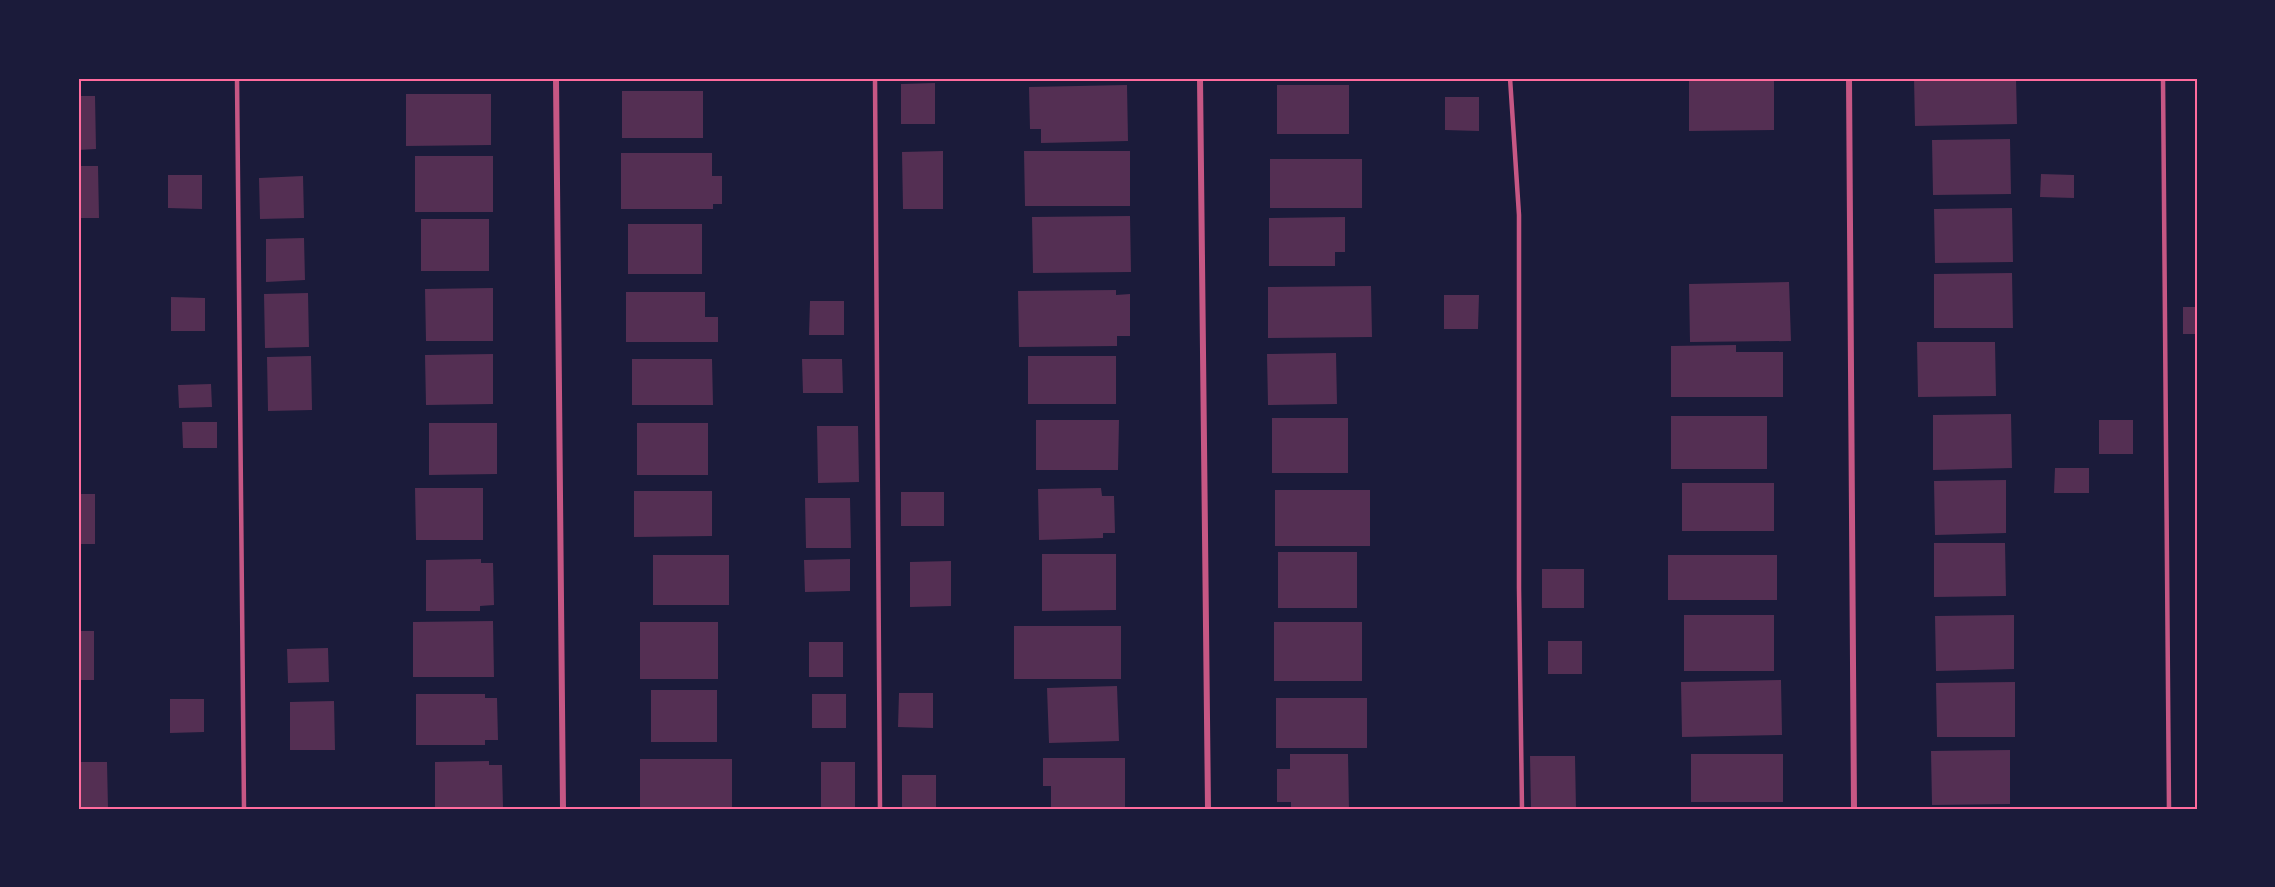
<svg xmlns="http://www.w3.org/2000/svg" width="2275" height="887" font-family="'Sofia Sans Condensed',sans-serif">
<rect width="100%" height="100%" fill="#1b1b3a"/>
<path fill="#542f53" d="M 1689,78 L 1774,78 L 1774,130 L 1689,131 Z
M 1914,78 L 2016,78 L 2017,124 L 1915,126 Z
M 935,83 L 935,124 L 901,124 L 901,84 Z
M 1127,85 L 1128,141 L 1041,143 L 1041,129 L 1030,129 L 1029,87 Z
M 1277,85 L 1349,85 L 1349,134 L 1277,134 Z
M 622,91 L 703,91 L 703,138 L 622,138 Z
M 406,94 L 491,94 L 491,145 L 406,146 Z
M 78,96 L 95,96 L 96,149 L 78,150 Z
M 1445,97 L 1479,97 L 1479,131 L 1445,130 Z
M 2010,139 L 2011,194 L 1933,195 L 1932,140 Z
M 943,151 L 943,209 L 903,209 L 902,152 Z
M 1024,151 L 1130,151 L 1130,206 L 1025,206 Z
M 621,153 L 712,153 L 712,176 L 722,176 L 722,204 L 713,204 L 713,209 L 621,209 Z
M 415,156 L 493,156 L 493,212 L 415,212 Z
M 1270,159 L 1362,159 L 1362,208 L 1270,208 Z
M 78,166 L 98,166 L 99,218 L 78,218 Z
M 2041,174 L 2074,175 L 2074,198 L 2040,197 Z
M 168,175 L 202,175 L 202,209 L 168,208 Z
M 303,176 L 304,218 L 260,219 L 259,178 Z
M 2012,208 L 2013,262 L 1935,263 L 1934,209 Z
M 1130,216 L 1131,272 L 1033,273 L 1032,217 Z
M 1345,217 L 1345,252 L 1335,252 L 1335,266 L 1269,266 L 1269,218 Z
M 421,219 L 489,219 L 489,271 L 421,271 Z
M 628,224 L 702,224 L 702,274 L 628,274 Z
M 78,230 L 81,230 L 81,285 L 78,285 Z
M 304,238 L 305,280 L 266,282 L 266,239 Z
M 2012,273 L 2013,328 L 1934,328 L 1934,274 Z
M 1789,282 L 1791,341 L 1690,342 L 1689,284 Z
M 1371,286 L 1372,337 L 1268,338 L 1268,287 Z
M 493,288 L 493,341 L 426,341 L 425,289 Z
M 1116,290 L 1116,295 L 1130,294 L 1130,336 L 1117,336 L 1117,346 L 1019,347 L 1018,291 Z
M 626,292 L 705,292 L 705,317 L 718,317 L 718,342 L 626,342 Z
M 308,293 L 309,347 L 265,348 L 264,294 Z
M 1444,295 L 1479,295 L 1478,329 L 1444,329 Z
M 171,297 L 205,298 L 205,331 L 171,331 Z
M 810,301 L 844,301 L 844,335 L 809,335 Z
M 2183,307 L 2197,307 L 2197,334 L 2183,334 Z
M 1917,342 L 1995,342 L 1996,396 L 1918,397 Z
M 1736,345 L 1736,352 L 1783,352 L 1783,397 L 1671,397 L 1671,346 Z
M 1336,353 L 1337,404 L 1268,405 L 1267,354 Z
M 493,354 L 493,404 L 426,405 L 425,355 Z
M 311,356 L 312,410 L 268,411 L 267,357 Z
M 1028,356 L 1116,356 L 1116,404 L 1028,404 Z
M 632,359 L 712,359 L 713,405 L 632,405 Z
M 802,359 L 842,359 L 843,393 L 803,393 Z
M 211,384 L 212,407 L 179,408 L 178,385 Z
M 2011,414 L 2012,468 L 1933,470 L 1933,415 Z
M 1671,416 L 1767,416 L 1767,469 L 1671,469 Z
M 1272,418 L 1348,418 L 1348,473 L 1272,473 Z
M 1036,420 L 1119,420 L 1118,470 L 1036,470 Z
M 2099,420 L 2133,420 L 2133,454 L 2099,454 Z
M 182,422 L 217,422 L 217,448 L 183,448 Z
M 429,423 L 497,423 L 497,474 L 429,475 Z
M 637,423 L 708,423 L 708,475 L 637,475 Z
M 817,426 L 858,426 L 859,482 L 818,483 Z
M 2055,468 L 2089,468 L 2089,493 L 2054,493 Z
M 2006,480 L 2006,533 L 1935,535 L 1934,481 Z
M 1682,483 L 1774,483 L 1774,531 L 1682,531 Z
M 415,488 L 483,488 L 483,540 L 416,540 Z
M 1101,488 L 1102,496 L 1114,496 L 1115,533 L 1103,533 L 1103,538 L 1039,540 L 1038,489 Z
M 1275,490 L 1370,490 L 1370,546 L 1275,546 Z
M 634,491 L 712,491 L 712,536 L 634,537 Z
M 901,492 L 944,492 L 944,526 L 901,526 Z
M 78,494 L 95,494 L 95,544 L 78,544 Z
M 805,498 L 850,498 L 851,548 L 806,548 Z
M 1934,543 L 2005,543 L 2006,596 L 1934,597 Z
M 1278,552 L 1357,552 L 1357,608 L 1278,608 Z
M 1042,554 L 1116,554 L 1116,610 L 1042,611 Z
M 653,555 L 729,555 L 729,605 L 653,605 Z
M 1668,555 L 1777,555 L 1777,600 L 1668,600 Z
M 481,559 L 481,563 L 493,563 L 494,605 L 480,606 L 480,611 L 426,611 L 426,560 Z
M 850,559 L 850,591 L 805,592 L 804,560 Z
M 951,561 L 951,606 L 910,607 L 910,562 Z
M 1542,569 L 1584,569 L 1584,608 L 1542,608 Z
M 1684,615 L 1774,615 L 1774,671 L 1684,671 Z
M 2014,615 L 2014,669 L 1936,671 L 1935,616 Z
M 493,621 L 494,677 L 413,677 L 413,622 Z
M 640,622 L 718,622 L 718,679 L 640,679 Z
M 1274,622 L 1362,622 L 1362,681 L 1274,681 Z
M 1014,626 L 1121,626 L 1121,679 L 1014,679 Z
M 78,631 L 94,631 L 94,680 L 78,680 Z
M 1548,641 L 1582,641 L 1582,674 L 1548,674 Z
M 809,642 L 843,642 L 843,677 L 809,677 Z
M 328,648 L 329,682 L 288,683 L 287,649 Z
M 1781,680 L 1782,735 L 1682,737 L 1681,682 Z
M 2015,682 L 2015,737 L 1937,737 L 1936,683 Z
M 1117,686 L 1119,741 L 1049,743 L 1047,688 Z
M 651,690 L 717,690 L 717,742 L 651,742 Z
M 899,693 L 933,693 L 933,728 L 898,727 Z
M 416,694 L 485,694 L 485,698 L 497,698 L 498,740 L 485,740 L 485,745 L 416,745 Z
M 812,694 L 846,694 L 846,728 L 812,728 Z
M 1276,698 L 1367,698 L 1367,748 L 1276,748 Z
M 170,699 L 204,699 L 204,732 L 170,733 Z
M 334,701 L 335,750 L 290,750 L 290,702 Z
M 2010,750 L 2010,804 L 1932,805 L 1931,751 Z
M 1290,754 L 1348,754 L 1349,809 L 1291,809 L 1291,802 L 1277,802 L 1277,769 L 1290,769 Z
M 1691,754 L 1783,754 L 1783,802 L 1691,802 Z
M 1530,756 L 1575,756 L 1576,809 L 1531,809 Z
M 1043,758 L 1125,758 L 1125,809 L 1051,809 L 1051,786 L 1043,786 Z
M 640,759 L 732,759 L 732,809 L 640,809 Z
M 489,761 L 489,765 L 502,765 L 503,807 L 435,809 L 435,762 Z
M 78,762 L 107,762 L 108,809 L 78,809 Z
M 821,762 L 855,762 L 855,808 L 821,808 Z
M 902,775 L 936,775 L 936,809 L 902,809 Z"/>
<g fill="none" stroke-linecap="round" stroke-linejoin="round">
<path stroke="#c65784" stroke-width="4.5" d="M 237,78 L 244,809
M 875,78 L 880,809
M 1510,78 L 1519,215 L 1519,588 L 1522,809
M 2163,78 L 2169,809"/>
<path stroke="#c65784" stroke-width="6" d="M 556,78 L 563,809
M 1200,78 L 1208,809
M 1849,78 L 1854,809"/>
</g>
<rect width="2275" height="887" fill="none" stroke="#1b1b3a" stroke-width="159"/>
<rect x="80" y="80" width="2116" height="728" fill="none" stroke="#ff6b9d" stroke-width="2"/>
</svg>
